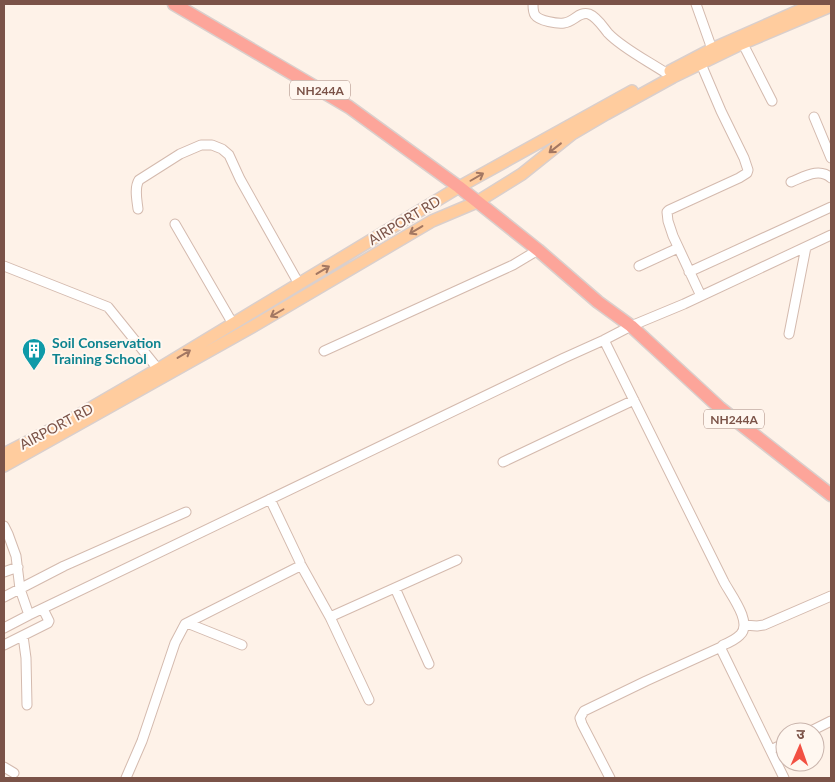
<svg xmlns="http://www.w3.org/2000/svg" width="835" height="782" font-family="Lato,'Noto Sans Devanagari',sans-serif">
<rect width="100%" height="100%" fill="#fef2e8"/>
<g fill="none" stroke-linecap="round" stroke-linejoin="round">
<g stroke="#d4baae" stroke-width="11">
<path id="minor" d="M 533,4 C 533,7 533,12 535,15 C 539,21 558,24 564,23 C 574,22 579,11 589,14 C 597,17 603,27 608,33 C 622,48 648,61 666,73
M 696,4 L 712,49
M 743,44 L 772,101
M 701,64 L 721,111 L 744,158 L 748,170 L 747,173 L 739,178 L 669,210 L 667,212 L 668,221 L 673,236 L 701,296
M 814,117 L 831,158
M 791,182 C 804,177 819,167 831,178
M 138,209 C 137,200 134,188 139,180 L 180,154 L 201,145 L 212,145 L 222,149 L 229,155 L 240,179 L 299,284
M 175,224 L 233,324
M 4,266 L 108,307 L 158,369
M 639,266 L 678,248
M 689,272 L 831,207
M 789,334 L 806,247
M 604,340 L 724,582 C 731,595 753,623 740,635 C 735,640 728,643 723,645 L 721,647 L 722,651 L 784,778
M 324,351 L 513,265 L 538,250
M 503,462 L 634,400
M 4,526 L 8,534 L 16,556 L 20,589 L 29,615 L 564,358 L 604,340 L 631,326 L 684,304 L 831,235
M 301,565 L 330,617 L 369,700
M 4,572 L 18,567
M 395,588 L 429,664
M 4,597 L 64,566 L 186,512
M 330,617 L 457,560
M 187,623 L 242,645
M 744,625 L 757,626 L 764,625 L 831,596
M 4,628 L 29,615
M 23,636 L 26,658 L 27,705
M 4,645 L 48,623 L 49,621 L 43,609
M 809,732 L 831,721
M 771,750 L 785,743
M 4,767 L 14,773
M 126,778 L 142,741 L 175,643 L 185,624 L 300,566 L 300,562 L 270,499
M 610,778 L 582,724 L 580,718 L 584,711 L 646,681 L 721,647"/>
</g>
<g stroke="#dacfcc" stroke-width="14">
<path id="major" d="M 670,71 L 712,49 L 814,4
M 4,454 L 70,420 L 158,369 L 459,187 L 632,91
M 4,466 L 252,327 L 432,221 L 477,202 L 522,174 L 572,134 L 606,114 L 673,77 L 739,45 L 831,6"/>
</g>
<g stroke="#dacfcc" stroke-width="15">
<path id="highway" d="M 174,4 L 349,107 L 459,187 L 538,250 L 598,302 L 631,326 L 720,408 L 831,495"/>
</g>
<use href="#minor" stroke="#fff" stroke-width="9"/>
<use href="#major" stroke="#ffcc9e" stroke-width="11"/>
<use href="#highway" stroke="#fda59a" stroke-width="12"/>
</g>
<defs><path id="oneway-shaft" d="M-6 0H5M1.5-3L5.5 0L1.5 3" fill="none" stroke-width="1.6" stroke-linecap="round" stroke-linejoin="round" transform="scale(1.25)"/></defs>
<g stroke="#a37762">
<use href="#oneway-shaft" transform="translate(555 148) rotate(142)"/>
<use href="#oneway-shaft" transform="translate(477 177) rotate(-30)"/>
<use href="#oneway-shaft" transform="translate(416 230) rotate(149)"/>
<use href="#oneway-shaft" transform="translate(323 270) rotate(-31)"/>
<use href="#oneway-shaft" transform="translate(277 313) rotate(150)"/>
<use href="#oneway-shaft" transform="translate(184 354) rotate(-31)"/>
</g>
<defs>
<g id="building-pin" transform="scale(1.25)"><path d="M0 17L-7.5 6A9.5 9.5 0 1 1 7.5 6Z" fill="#0f9aa8" stroke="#fff7f0"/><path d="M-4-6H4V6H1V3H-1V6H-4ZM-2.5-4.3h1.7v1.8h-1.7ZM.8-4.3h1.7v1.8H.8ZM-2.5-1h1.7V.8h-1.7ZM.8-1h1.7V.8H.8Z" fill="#fff"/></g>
</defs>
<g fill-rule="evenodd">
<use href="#building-pin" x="34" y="350"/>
</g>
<g text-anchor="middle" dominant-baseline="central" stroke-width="4" stroke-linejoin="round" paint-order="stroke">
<g fill="#fff7f0" stroke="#a3847a" stroke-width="1">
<rect x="290" y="80.5" width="60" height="19" rx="4"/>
<rect x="704" y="409.5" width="60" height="19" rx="4"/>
</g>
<g font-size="12" font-weight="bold" fill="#7b5348">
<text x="320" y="90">NH244A</text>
<text x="734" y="419">NH244A</text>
</g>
<g font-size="14" fill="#7b5348" stroke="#fff7f0">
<text transform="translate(404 220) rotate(-31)">AIRPORT RD</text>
<text transform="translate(56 426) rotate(-28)">AIRPORT RD</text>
</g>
<g font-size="14" font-weight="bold" fill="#0d838f" stroke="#fff7f0" text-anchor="start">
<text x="52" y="342">Soil Conservation<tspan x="52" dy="16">Training School</tspan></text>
</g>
</g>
<rect width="835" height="782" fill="none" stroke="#7b5348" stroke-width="10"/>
<g transform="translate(800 747) rotate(2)"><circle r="24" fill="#fff7f0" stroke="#cab5ad"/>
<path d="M0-4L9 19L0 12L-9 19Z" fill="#f25043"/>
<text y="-8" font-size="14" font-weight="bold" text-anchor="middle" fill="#7b5348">उ</text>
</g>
</svg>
